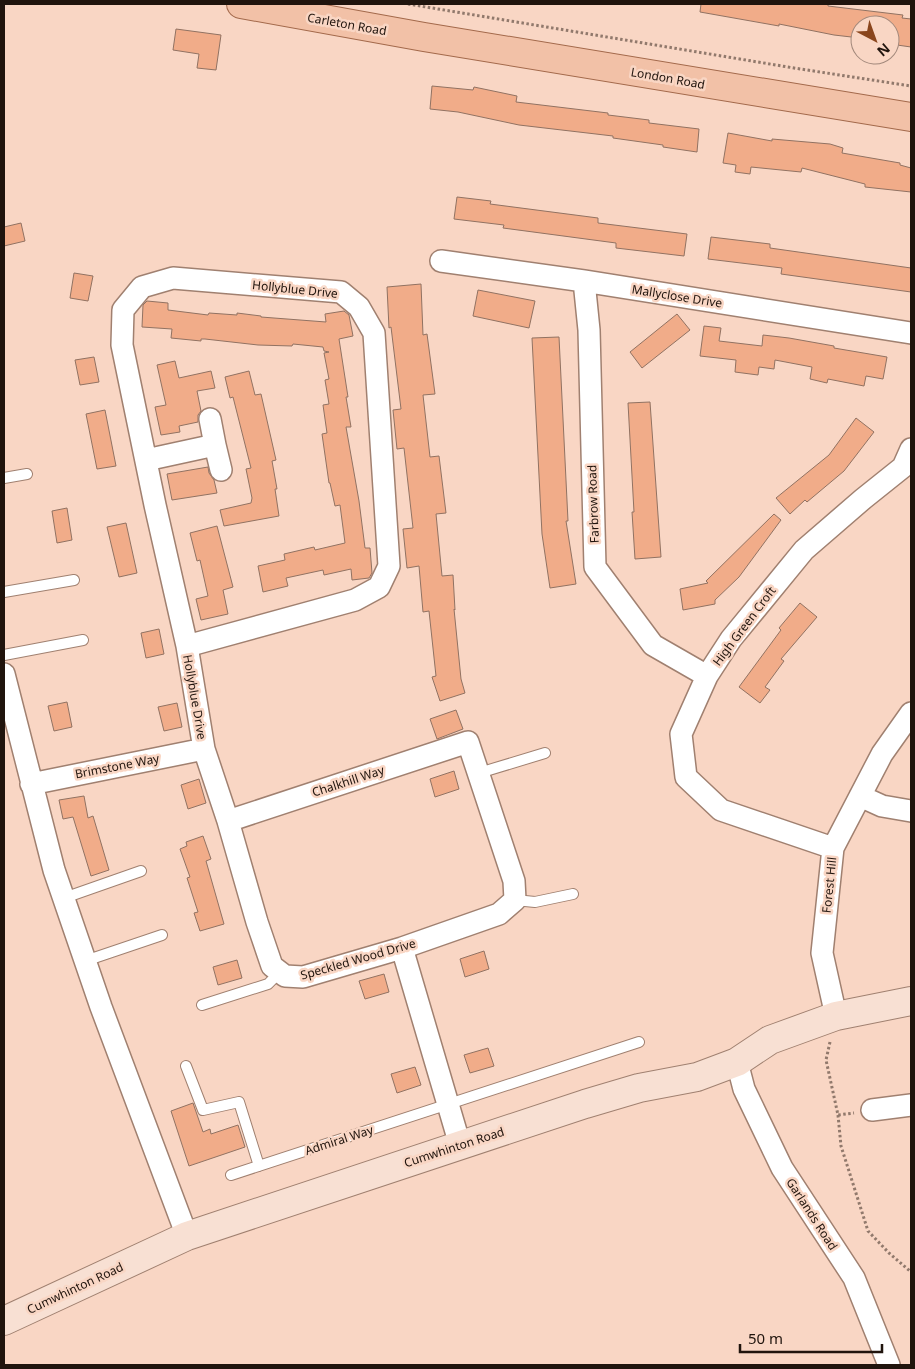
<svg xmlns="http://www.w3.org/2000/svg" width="915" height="1369" font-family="'Noto Sans',sans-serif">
<rect width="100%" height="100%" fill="#f9d6c4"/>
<path fill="#f1ac89" stroke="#917262" d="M 701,4 L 828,4 L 828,6 L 903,15 L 902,18 L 911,19 L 911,47 L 890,44 L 890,25 L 860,25 L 860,38 L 834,35 L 779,24 L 779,26 L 700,12 Z
M 176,29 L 221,35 L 216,70 L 197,68 L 199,54 L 173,50 Z
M 432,86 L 473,90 L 474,87 L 517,96 L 516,102 L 608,113 L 608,115 L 649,120 L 649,123 L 699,129 L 697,152 L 663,147 L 663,145 L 613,138 L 613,136 L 519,125 L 458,112 L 430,109 Z
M 728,133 L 772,141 L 772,139 L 830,144 L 843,148 L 842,153 L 900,163 L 900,165 L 911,168 L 911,192 L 865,187 L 865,184 L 802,168 L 801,172 L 751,167 L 750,174 L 735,172 L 736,165 L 723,163 Z
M 457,197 L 491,201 L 490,204 L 598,218 L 598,223 L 687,234 L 684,256 L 616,248 L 616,243 L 503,228 L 504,225 L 454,219 Z
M 21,223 L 25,241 L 4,246 L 4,227 Z
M 711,237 L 770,244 L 770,248 L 911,268 L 911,292 L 781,274 L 782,268 L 708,259 Z
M 74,273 L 93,276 L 88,301 L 70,298 Z
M 421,284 L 423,335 L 427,334 L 435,394 L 423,395 L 430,457 L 439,456 L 446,513 L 436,514 L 442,576 L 453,575 L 455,610 L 454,609 L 461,679 L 465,693 L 440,701 L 432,677 L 436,676 L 429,611 L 423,612 L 419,566 L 407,568 L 403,529 L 413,528 L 404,448 L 397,449 L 393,410 L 401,409 L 391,327 L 389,328 L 387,287 Z
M 478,290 L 535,301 L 529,328 L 473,316 Z
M 147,301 L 168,303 L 168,310 L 208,315 L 209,313 L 237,315 L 237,313 L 261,316 L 261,317 L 326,322 L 325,314 L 344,311 L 349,315 L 353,336 L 339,339 L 348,397 L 346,397 L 351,427 L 346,427 L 359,501 L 365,548 L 370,548 L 372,573 L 369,578 L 352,580 L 351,569 L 324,575 L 323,570 L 286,578 L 288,586 L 263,592 L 258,566 L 285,560 L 284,554 L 314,547 L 315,550 L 345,543 L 340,505 L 335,506 L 330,483 L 329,483 L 322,434 L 327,433 L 323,405 L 329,404 L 325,380 L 329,379 L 324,353 L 329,352 L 324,351 L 323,347 L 293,344 L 292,346 L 258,345 L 205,339 L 201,339 L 201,341 L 171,338 L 172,329 L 142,327 L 143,305 Z
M 677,314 L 690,330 L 642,368 L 630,352 Z
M 704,326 L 721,328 L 719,341 L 762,346 L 763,335 L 789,338 L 834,346 L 834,348 L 887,357 L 883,379 L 866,376 L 864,386 L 828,379 L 827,383 L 810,379 L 812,367 L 775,360 L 774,369 L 759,367 L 758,375 L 735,372 L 736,360 L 700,356 Z
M 559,337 L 568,521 L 566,521 L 576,584 L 550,588 L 542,534 L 532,338 Z
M 94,357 L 99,382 L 80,385 L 75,360 Z
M 175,361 L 179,378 L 211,371 L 215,388 L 197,391 L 201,411 L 198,415 L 198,422 L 179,426 L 180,432 L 161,435 L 155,407 L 166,405 L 157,365 Z
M 249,371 L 255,395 L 261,394 L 276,460 L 272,461 L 277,489 L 275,489 L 279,516 L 224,526 L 220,510 L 251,503 L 252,498 L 246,469 L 251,468 L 233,397 L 230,398 L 225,377 Z
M 650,402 L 661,557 L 635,559 L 632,512 L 634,512 L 628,403 Z
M 105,410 L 116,466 L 97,469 L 86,414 Z
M 856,418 L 874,432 L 844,471 L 807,502 L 805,500 L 790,514 L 776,498 L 829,455 Z
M 208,467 L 209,473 L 214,480 L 217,493 L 172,500 L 167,474 Z
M 67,508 L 72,540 L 57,543 L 52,511 Z
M 774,514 L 781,520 L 739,577 L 715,600 L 715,604 L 683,610 L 680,589 L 708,583 L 706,581 Z
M 126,523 L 137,573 L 119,577 L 107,527 Z
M 217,526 L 233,587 L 223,590 L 228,614 L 201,620 L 196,599 L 208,596 L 200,560 L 197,561 L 190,533 Z
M 800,603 L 817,617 L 781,659 L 784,661 L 765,687 L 770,690 L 760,703 L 739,687 L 781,630 L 779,628 Z
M 159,629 L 164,654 L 146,658 L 141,633 Z
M 67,702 L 72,727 L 54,731 L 48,706 Z
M 177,703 L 182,727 L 164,731 L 158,707 Z
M 456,710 L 463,729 L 437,739 L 430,719 Z
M 454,771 L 459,789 L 435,797 L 430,779 Z
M 199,779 L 206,803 L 188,809 L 181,785 Z
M 84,796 L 88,818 L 93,816 L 109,870 L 91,876 L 73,817 L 63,819 L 59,800 Z
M 203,836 L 211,859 L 206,861 L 224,924 L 200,931 L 194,913 L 198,912 L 187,878 L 190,877 L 180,849 L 187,846 L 186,842 Z
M 484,951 L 489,969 L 465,977 L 460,959 Z
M 237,960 L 242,978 L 218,985 L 213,967 Z
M 384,974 L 389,992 L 365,999 L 359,981 Z
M 488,1048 L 494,1066 L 470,1073 L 464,1055 Z
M 415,1067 L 421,1085 L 397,1093 L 391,1074 Z
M 193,1103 L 203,1132 L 210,1129 L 211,1134 L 238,1125 L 245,1147 L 189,1166 L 171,1111 Z"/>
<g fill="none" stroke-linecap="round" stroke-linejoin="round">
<g stroke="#a08070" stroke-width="12">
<path id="lane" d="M 4,478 L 27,474
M 4,592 L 74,580
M 4,655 L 83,640
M 479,773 L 545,753
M 64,898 L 141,871
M 515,900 L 535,902 L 573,894
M 85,961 L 162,935
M 202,1005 L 268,984 L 280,972
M 186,1066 L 203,1110 L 239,1102 L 259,1166
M 231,1175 L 639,1042"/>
</g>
<g stroke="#a08070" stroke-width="24">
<path id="street" d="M 441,261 L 584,281 L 911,333
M 584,281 L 589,330 L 595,567 L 653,645 L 707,676
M 210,419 L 215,445
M 146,460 L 215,445 L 221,470
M 187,646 L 355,600 L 379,587 L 389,566 L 374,333 L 359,307 L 341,292 L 173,278 L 142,287 L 123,310 L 122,345 L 155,505 L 187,646 L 204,749 L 228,821 L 257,922 L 272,966 L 285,976 L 303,977 L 402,948 L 499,914 L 515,900 L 514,881 L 468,742 L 228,821
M 4,674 L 54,870 L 101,1007 L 187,1236
M 31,784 L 204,749
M 860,796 L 882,806 L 911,811
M 833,848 L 721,810 L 686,777 L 681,734 L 707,676 L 731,639 L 804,550 L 863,499 L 903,467 L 911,449
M 402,948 L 460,1145
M 836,1016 L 822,953 L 833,848 L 882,754 L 911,713
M 737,1062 L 744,1089 L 782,1168 L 854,1278 L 889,1365
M 872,1110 L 911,1105"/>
</g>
<g stroke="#a08070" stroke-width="30">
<path id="secondary" d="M 4,1321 L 187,1236 L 585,1104 L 639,1088 L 697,1077 L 737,1062 L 770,1040 L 836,1016 L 911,1001"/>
</g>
<g stroke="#a3694b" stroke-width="30">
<path id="primary" d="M 241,4 L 424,37 L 911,117"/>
</g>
<path stroke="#91796c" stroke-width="3" stroke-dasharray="2.5 2.5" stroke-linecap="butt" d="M 408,4 L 794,68 L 911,86
M 830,1042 L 826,1060 L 838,1115 L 854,1113
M 838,1115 L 841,1146 L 868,1231 L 889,1253 L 911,1272"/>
<use href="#lane" stroke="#fff" stroke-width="10"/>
<use href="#street" stroke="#fff" stroke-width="21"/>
<use href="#secondary" stroke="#f8e0d3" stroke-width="28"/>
<use href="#primary" stroke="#f2c1a7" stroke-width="28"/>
</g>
<g text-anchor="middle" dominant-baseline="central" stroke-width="5" stroke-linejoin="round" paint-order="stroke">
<g font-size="12" fill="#20140d" stroke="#f9d6c4">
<text transform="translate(347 24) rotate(10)">Carleton Road</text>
<text transform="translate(668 78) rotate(10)">London Road</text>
<text transform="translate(295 289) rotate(6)">Hollyblue Drive</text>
<text transform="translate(677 296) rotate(9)">Mallyclose Drive</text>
<text transform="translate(593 504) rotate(-92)">Farbrow Road</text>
<text transform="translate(744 626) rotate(-53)">High Green Croft</text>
<text transform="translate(195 697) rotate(80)">Hollyblue Drive</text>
<text transform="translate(117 766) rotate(-11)">Brimstone Way</text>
<text transform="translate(348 781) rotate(-18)">Chalkhill Way</text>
<text transform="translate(829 885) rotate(-84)">Forest Hill</text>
<text transform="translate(358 959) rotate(-16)">Speckled Wood Drive</text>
<text transform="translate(339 1140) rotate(-18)">Admiral Way</text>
<text transform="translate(454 1147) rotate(-18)">Cumwhinton Road</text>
<text transform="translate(812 1214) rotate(57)">Garlands Road</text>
<text transform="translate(75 1288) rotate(-25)">Cumwhinton Road</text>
</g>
</g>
<rect width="915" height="1369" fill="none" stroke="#20140d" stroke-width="10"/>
<g transform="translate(875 40) rotate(139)"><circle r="24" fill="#f9d6c4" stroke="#a2887b"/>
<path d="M0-4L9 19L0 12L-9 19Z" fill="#8a451c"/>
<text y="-8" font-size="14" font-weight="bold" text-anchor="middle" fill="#20140d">N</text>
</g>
<path d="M740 1344v8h142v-8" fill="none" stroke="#20140d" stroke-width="2.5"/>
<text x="748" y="1344" font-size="15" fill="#20140d" stroke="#f9d6c4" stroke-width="4" paint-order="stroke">50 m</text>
</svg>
